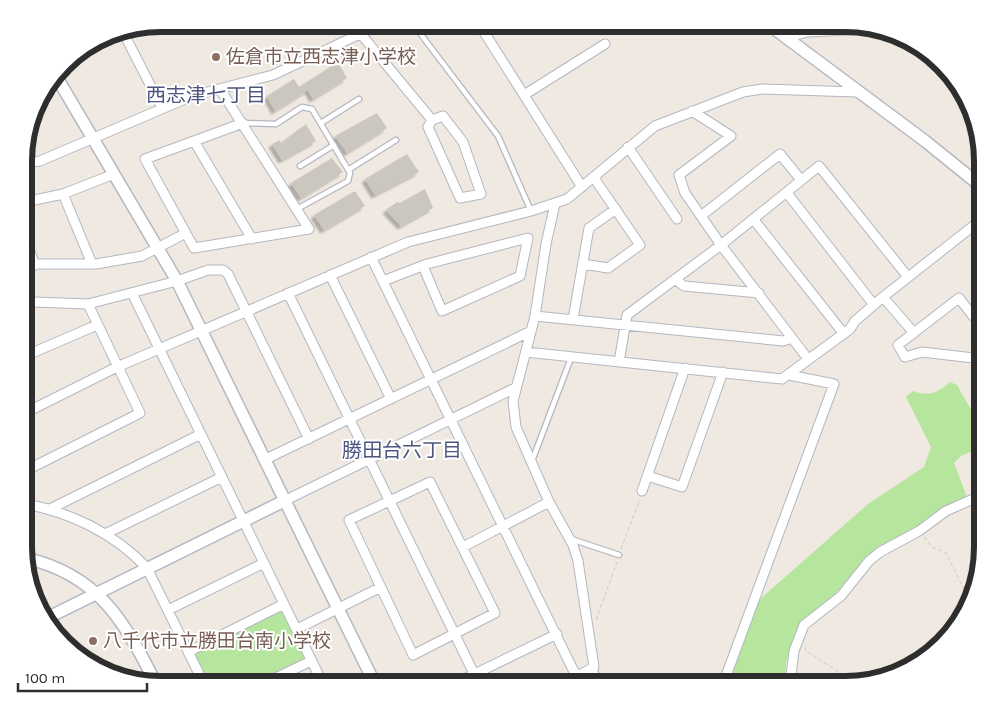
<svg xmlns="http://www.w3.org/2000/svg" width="1006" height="708" font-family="Karla,'Noto Sans JP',sans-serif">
<defs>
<filter id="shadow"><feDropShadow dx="-3.5" dy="3.5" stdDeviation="1" flood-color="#0004"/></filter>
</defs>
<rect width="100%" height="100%" fill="#efe9e1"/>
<path fill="#b6e59e" d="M 950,382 L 957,385 L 970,408 L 979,407 L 982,403 L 982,461 L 973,451 L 961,456 L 954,463 L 967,497 L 957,500 L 904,535 L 884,545 L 872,553 L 857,568 L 792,645 L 786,662 L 785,684 L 735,684 L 729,679 L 759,600 L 868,504 L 924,467 L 931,447 L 906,397 L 913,391 C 928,397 938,393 950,382 Z
M 284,604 L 311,661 L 263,684 L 204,684 L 188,652 Z"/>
<path fill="#cbc7bf" filter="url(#shadow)" d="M 338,62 L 347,78 L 313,99 L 308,90 L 275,111 L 267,96 L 294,79 L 299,87 Z
M 377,113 L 387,128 L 347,153 L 335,136 Z
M 306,124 L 316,141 L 282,160 L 272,144 L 280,140 L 281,143 Z
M 407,154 L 419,172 L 375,195 L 365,179 Z
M 332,158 L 343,172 L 301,198 L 291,183 Z
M 425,189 L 433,208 L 401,226 L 386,210 L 397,202 L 400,203 Z
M 355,191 L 365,206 L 324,230 L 314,215 Z"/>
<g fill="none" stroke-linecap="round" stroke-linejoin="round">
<g stroke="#b4b7c1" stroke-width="7">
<path id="service" d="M 413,24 L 498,136 L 531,211
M 243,123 L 276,124 L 302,107 L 312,109 L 350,173 L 348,181 L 297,209
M 321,123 L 359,99
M 300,166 L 334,145
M 348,170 L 396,140
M 532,461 L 571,358
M 571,539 L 619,555
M 594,667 L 599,684"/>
</g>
<g stroke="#b4b7c1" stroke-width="11">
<path id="minor" d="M 479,24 L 582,187
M 122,30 L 162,108
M 360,33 L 432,120 L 428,127 L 460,198 L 481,194 L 463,142 L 443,116 L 432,120
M 787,38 L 807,32 L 866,29
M 220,89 L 309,229 L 194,248 L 145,159 L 243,123
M 524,95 L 605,44
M 692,111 L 731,136 L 679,175 L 685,193 L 721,245 L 808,359
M 35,113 L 39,111 L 37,108
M 194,141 L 252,239
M 628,147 L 677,219
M 25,163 L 40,161 L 192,96 L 273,75 L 381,24
M 787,193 L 874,305
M 63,194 L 92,264
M 25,202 L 63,194 L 114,174
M 555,204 L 546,244 L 535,316 L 513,401 L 516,427 L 549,502 L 573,545 L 578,561 L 594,667 L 576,677
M 701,216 L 780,154 L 801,180
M 754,220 L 844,334
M 25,239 L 35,265
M 371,257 L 580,684
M 25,264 L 96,264 L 142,256 L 186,233
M 583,264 L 608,268 L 640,245 L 594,178
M 330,275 L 391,399
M 675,279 L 684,286 L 759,293
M 383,281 L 427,264 L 528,238 L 520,276 L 442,311 L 423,266
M 132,293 L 323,684
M 288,293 L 479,684
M 883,297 L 914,333
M 25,306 L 34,302 L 88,304 L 177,281 L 208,270 L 223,270 L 228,274 L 309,439
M 982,308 L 973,316 L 959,298 L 898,345 L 905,357 L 922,352 L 982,359
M 535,316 L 783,341 L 792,338
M 573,319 L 589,228 L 616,209
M 526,352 L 782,379 L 850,329 L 855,321 L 883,297 L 982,219
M 25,356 L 97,325
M 619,362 L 627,315 L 721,245 L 819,166 L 908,277
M 25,413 L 117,367 L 408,242 L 531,211 L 567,199 L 655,126 L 743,92 L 762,89 L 857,92
M 266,459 L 531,331
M 25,471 L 140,413 L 88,304
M 648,476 L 682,487 L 723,372
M 430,482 L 495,613 L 413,655 L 349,520 Z
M 642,491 L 685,368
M 286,500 L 515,388
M 25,504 C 71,512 115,534 147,568 L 204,684
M 50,509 L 201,434
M 105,534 L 222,477
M 463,547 L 549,502
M 168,610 L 264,563
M 297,629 L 381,587
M 188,652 L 284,604
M 282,675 L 287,684
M 182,684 L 199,676
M 263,684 L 311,661
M 454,684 L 557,634
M 723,684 L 834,384 L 789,375
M 790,684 L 794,651 L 804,625 L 841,596 L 869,561 L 880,552 L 919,531 L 946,511 L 982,495"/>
</g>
<g stroke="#b4b7c1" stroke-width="14">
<path id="tertiary" d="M 768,24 L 925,141 L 982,187
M 56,76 L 177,281 L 375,684
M 25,558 C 98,574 125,622 156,684
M 45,619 L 286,500"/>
</g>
<path stroke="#c9c9c9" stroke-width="1" stroke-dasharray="4 2.5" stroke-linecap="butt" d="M 924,537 L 932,547 L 946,553 L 967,595
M 621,549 L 640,499
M 596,620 L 617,562
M 806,647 L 805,650 L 854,682"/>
<use href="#service" stroke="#fff" stroke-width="4.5"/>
<use href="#minor" stroke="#fff" stroke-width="9"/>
<use href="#tertiary" stroke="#fff" stroke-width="11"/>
</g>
<g fill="#8d6e63" stroke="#fff" stroke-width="2">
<circle cx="216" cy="57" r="5"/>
<circle cx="93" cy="641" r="5"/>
</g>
<g text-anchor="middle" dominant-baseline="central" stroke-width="4" stroke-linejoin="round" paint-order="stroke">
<g font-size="19" fill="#785e54" stroke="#fff" text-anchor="start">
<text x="226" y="57">佐倉市立西志津小学校</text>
<text x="103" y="641">八千代市立勝田台南小学校</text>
</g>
<g font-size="20" fill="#4d5680" stroke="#fff">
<text x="206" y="95">西志津七丁目</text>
<text x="402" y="450">勝田台六丁目</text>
</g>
</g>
<path d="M0 0H1006V708H0ZM161 32H845A129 129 0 0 1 974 161V547A129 129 0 0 1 845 676H161A129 129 0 0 1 32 547V161A129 129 0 0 1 161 32Z" fill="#fff" fill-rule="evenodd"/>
<path fill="none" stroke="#2e2e2e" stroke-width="6" d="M161 32H845A129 129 0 0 1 974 161V547A129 129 0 0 1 845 676H161A129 129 0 0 1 32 547V161A129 129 0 0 1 161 32Z"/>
<path d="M18 683v8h129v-8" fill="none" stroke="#2e2e2e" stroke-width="2.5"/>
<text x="25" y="683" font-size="15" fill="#2e2e2e" stroke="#ffffff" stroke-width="4" paint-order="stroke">100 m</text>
</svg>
